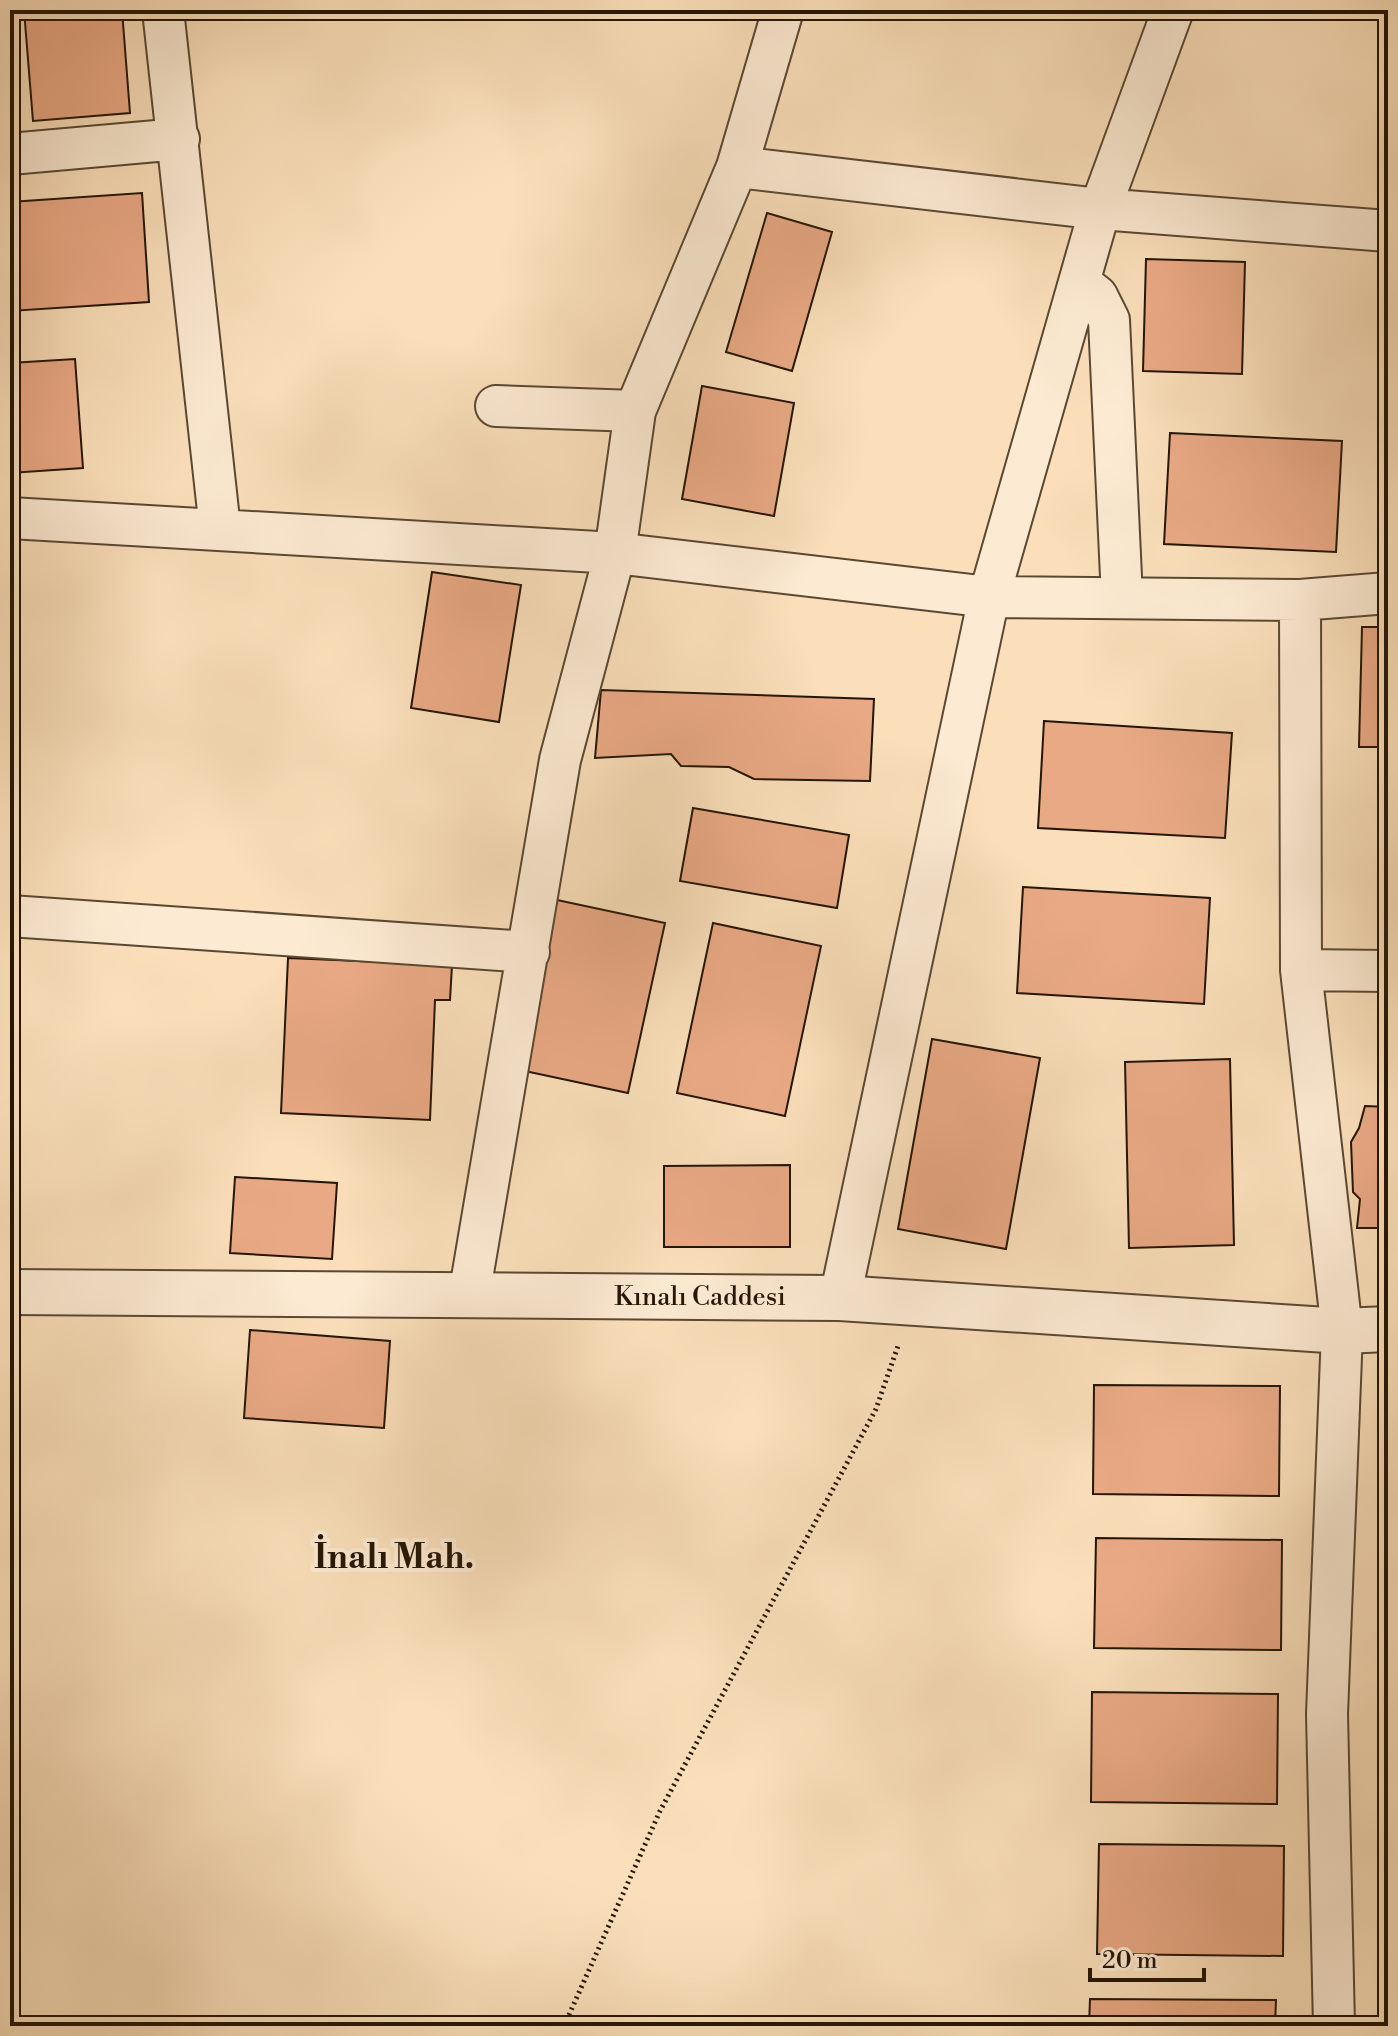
<svg xmlns="http://www.w3.org/2000/svg" width="1398" height="2036" font-family="'Libre Bodoni',serif">
<rect width="100%" height="100%" fill="#fadfba"/>
<filter id="stains"><feTurbulence type="fractalNoise" baseFrequency=".0025" numOctaves="4"/><feColorMatrix values="0 0 0 0 .2 0 0 0 0 .09 0 0 0 0 .02 0 0 0 .5 -.17"/></filter>
<radialGradient id="worn" r=".72"><stop offset=".6" stop-color="#630" stop-opacity="0"/><stop offset="1" stop-color="#630" stop-opacity=".3"/></radialGradient>
<path fill="#e9a985" stroke="#241504" stroke-width="2" d="M 24,10 L 122,10 L 130,113 L 33,121 Z
M 142,193 L 149,302 L 10,311 L 10,202 Z
M 767,213 L 832,232 L 792,371 L 726,352 Z
M 1146,259 L 1245,262 L 1242,374 L 1143,371 Z
M 75,359 L 83,468 L 10,473 L 10,363 Z
M 702,386 L 794,403 L 774,516 L 682,499 Z
M 1170,433 L 1342,441 L 1336,552 L 1164,544 Z
M 432,572 L 521,585 L 499,722 L 411,708 Z
M 1362,627 L 1388,627 L 1388,747 L 1359,747 Z
M 601,690 L 874,699 L 870,781 L 754,779 L 729,767 L 681,766 L 671,754 L 595,758 Z
M 1044,721 L 1232,733 L 1225,838 L 1038,828 Z
M 693,808 L 849,835 L 837,908 L 680,881 Z
M 1023,887 L 1210,898 L 1204,1004 L 1017,993 Z
M 557,900 L 665,923 L 628,1093 L 520,1070 Z
M 713,923 L 821,946 L 785,1116 L 677,1093 Z
M 288,958 L 452,965 L 450,1000 L 435,1000 L 430,1120 L 281,1113 Z
M 932,1039 L 1040,1058 L 1006,1249 L 898,1229 Z
M 1230,1059 L 1234,1245 L 1129,1248 L 1125,1062 Z
M 1365,1106 L 1388,1107 L 1388,1228 L 1357,1228 L 1360,1199 L 1353,1192 L 1351,1142 L 1359,1128 Z
M 790,1165 L 790,1247 L 664,1247 L 664,1166 Z
M 235,1177 L 337,1183 L 332,1259 L 230,1253 Z
M 250,1330 L 390,1341 L 384,1428 L 244,1418 Z
M 1094,1385 L 1280,1386 L 1279,1496 L 1093,1494 Z
M 1096,1538 L 1282,1540 L 1281,1650 L 1094,1648 Z
M 1092,1692 L 1278,1694 L 1277,1804 L 1091,1802 Z
M 1099,1844 L 1284,1846 L 1283,1956 L 1097,1954 Z
M 1090,1999 L 1276,2000 L 1275,2026 L 1089,2026 Z"/>
<g fill="none" stroke-linecap="round" stroke-linejoin="round">
<g stroke="#5a4832" stroke-width="44">
<path id="minor" d="M 163,10 L 220,529
M 10,154 L 179,139
M 737,167 L 1100,209 L 1388,231
M 1079,282 L 1097,296 L 1109,320 L 1122,598
M 496,406 L 635,411
M 10,518 L 615,553 L 989,597 L 1300,600 L 1388,593
M 1300,600 L 1301,970 L 1342,1331 L 1327,1714 L 1334,2026
M 10,916 L 529,952
M 1301,970 L 1388,971
M 469,1296 L 560,760 L 615,553 L 635,411 L 737,167 L 783,10
M 840,1298 L 989,597 L 1100,209 L 1173,10"/>
</g>
<g stroke="#5a4832" stroke-width="48">
<path id="tertiary" d="M 10,1292 L 840,1298 L 1342,1331 L 1388,1329"/>
</g>
<path stroke="#241504" stroke-width="5" stroke-dasharray="2 4" stroke-linecap="butt" d="M 564,2026 L 660,1811 L 876,1409 L 899,1343"/>
<use href="#minor" stroke="#fcead2" stroke-width="40"/>
<use href="#tertiary" stroke="#fcead2" stroke-width="44"/>
</g>
<g text-anchor="middle" dominant-baseline="central" stroke-width="8" stroke-linejoin="round" paint-order="stroke">
<g font-size="26" fill="#241504" stroke="#fcead2">
<text x="700" y="1297">Kınalı Caddesi</text>
</g>
<g font-size="34" font-weight="bold" fill="#241504" stroke="#fcead2">
<text x="394" y="1558">İnalı Mah.</text>
</g>
</g>
<rect width="1398" height="2036" fill="none" stroke="#fadfba" stroke-width="40"/>
<rect x="12" y="12" width="1374" height="2012" fill="none" stroke="#241504" stroke-width="4"/>
<rect x="20" y="20" width="1358" height="1996" fill="none" stroke="#241504" stroke-width="2"/>
<path d="M1090 1968v12h114v-12" fill="none" stroke="#241504" stroke-width="4"/>
<text x="1102" y="1968" font-size="24" fill="#241504" stroke="#fcead2" stroke-width="6" paint-order="stroke">20 m</text>
<rect width="100%" height="100%" filter="url(#stains)"/>
<rect width="100%" height="100%" fill="url(#worn)"/>
</svg>
